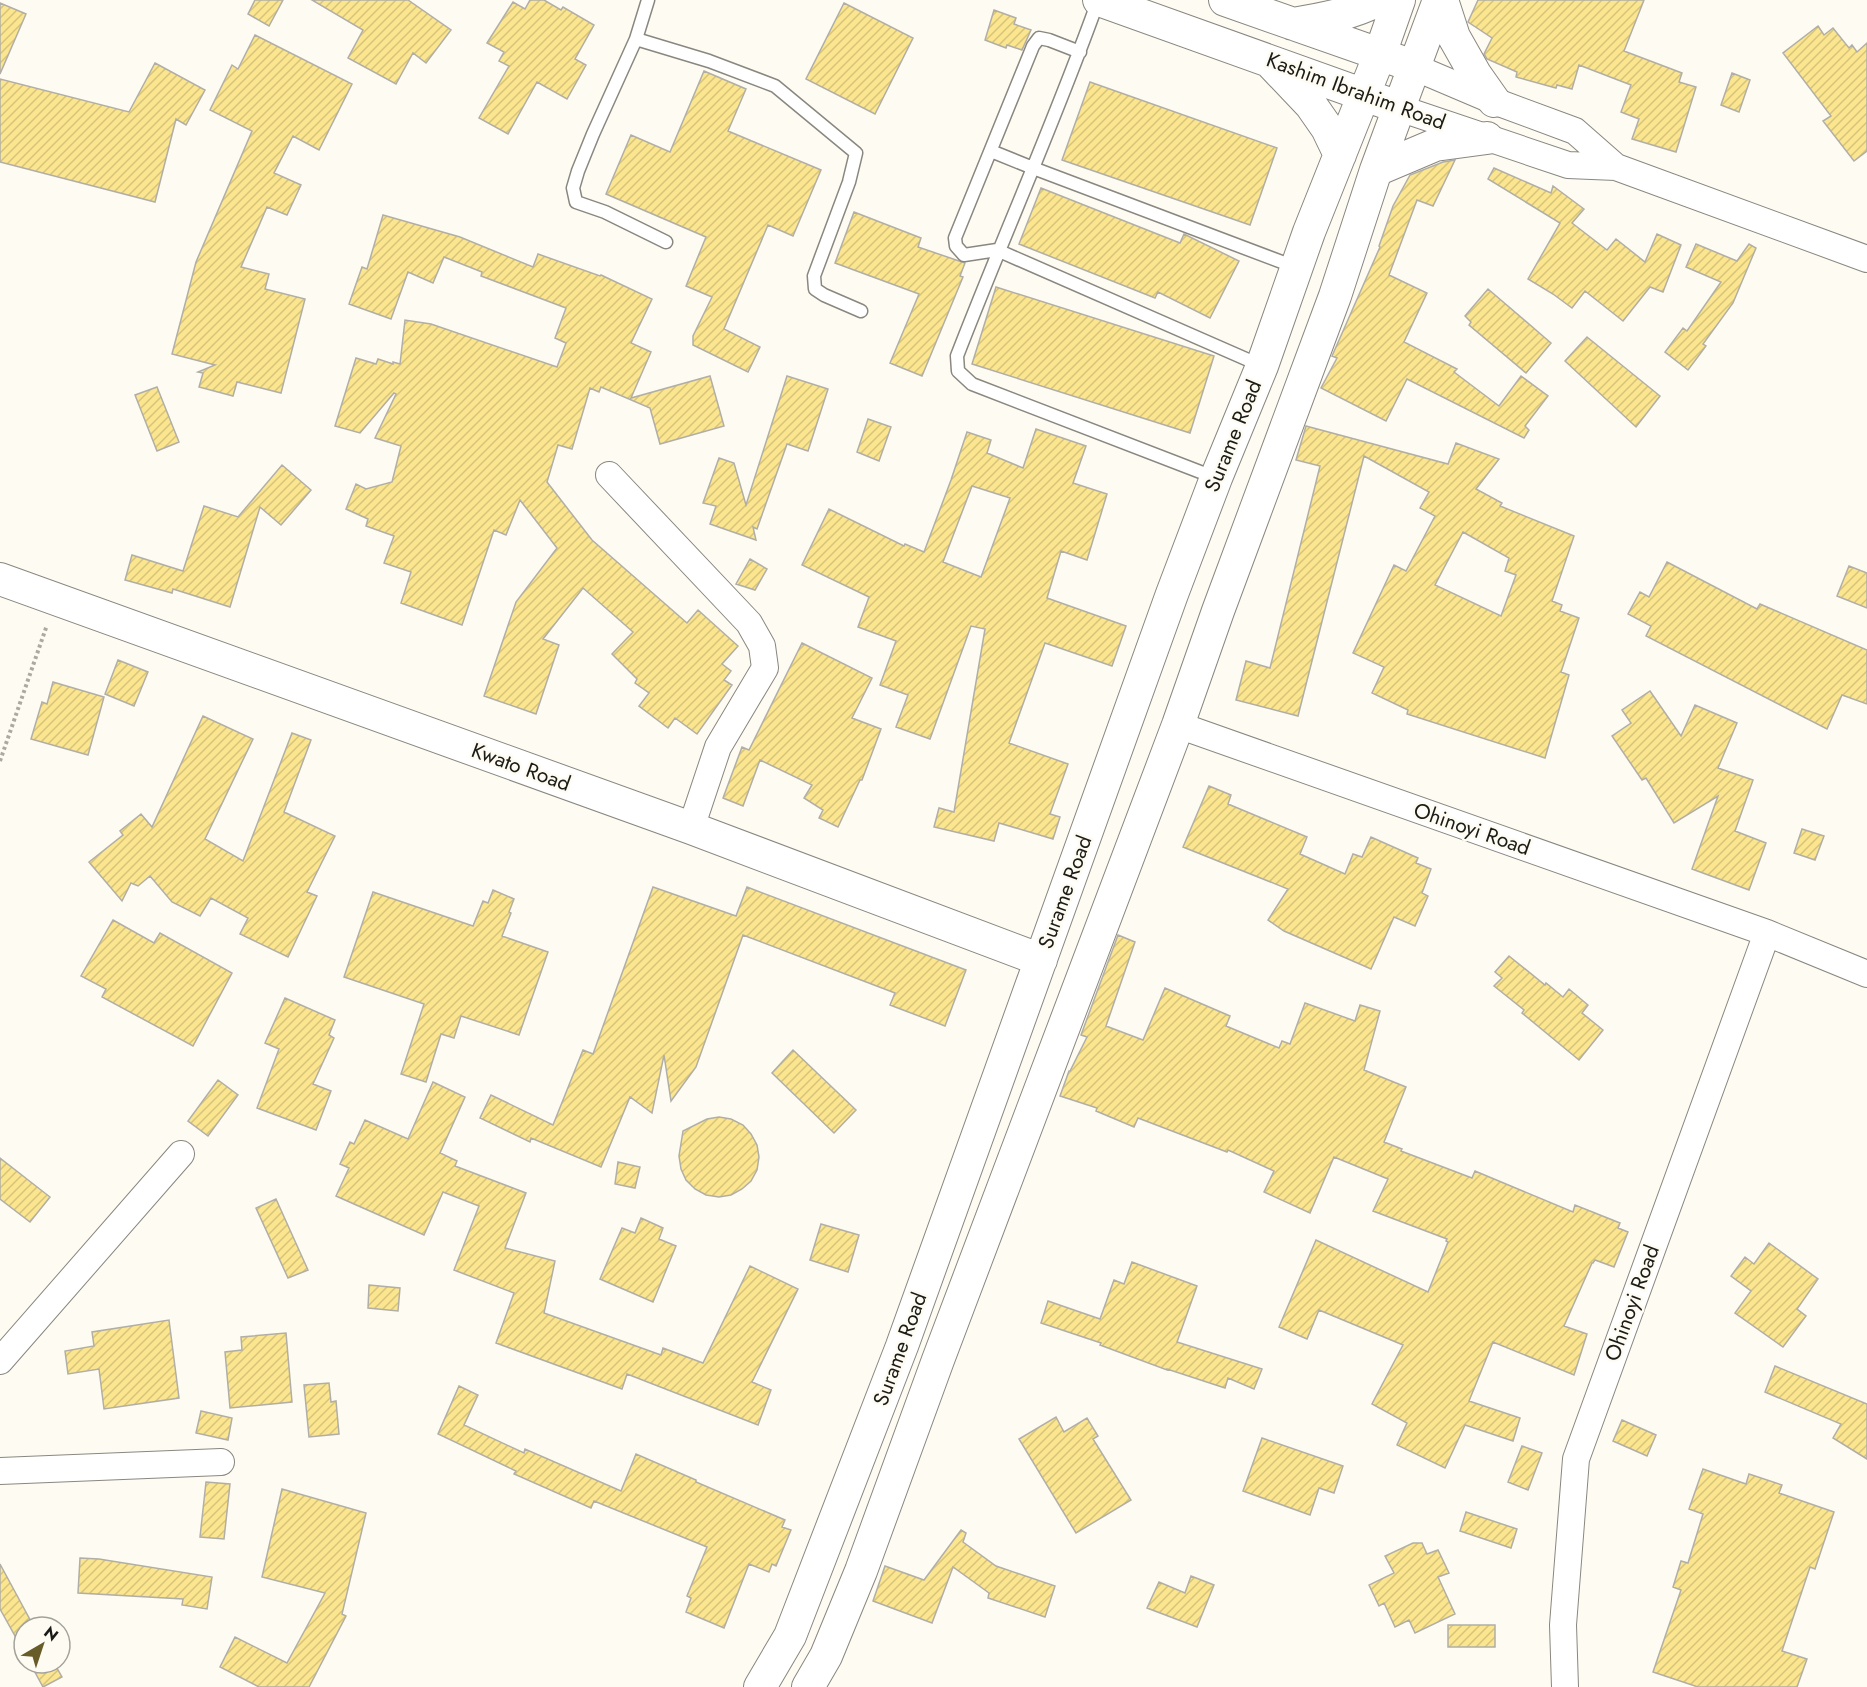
<svg xmlns="http://www.w3.org/2000/svg" width="1867" height="1687" font-family="Jost,sans-serif">
<defs>
<pattern id="building-hatch" width="6" height="6" patternUnits="userSpaceOnUse" patternTransform="scale(1.5)"><rect width="6" height="6" fill="#fbe58f"/><path d="M-1 1l2-2M0 6l6-6M5 7l2-2" fill="none" stroke="#d7c47b"/></pattern>
</defs>
<rect width="100%" height="100%" fill="#fefcf2"/>
<path fill="url(#building-hatch)" stroke="#b0aea6" stroke-width="1.5" fill-rule="evenodd" d="M 255,0 L 283,0 L 269,26 L 248,14 Z
M 312,0 L 408,0 L 451,30 L 426,63 L 413,53 L 396,84 L 348,58 L 363,30 Z
M 530,0 L 544,0 L 561,10 L 563,7 L 594,25 L 575,59 L 586,65 L 567,99 L 537,82 L 508,134 L 479,118 L 509,66 L 499,61 L 504,52 L 487,43 L 513,2 L 525,9 Z
M 1478,0 L 1644,0 L 1624,51 L 1682,73 L 1679,82 L 1696,87 L 1676,152 L 1632,139 L 1639,119 L 1621,112 L 1631,85 L 1579,65 L 1572,89 L 1557,85 L 1556,88 L 1516,77 L 1517,72 L 1487,59 L 1484,54 L 1492,38 L 1468,22 Z
M 0,3 L 26,14 L 0,74 Z
M 844,3 L 913,38 L 875,114 L 806,79 Z
M 994,10 L 1016,18 L 1014,24 L 1031,30 L 1022,50 L 1007,45 L 1006,48 L 985,40 Z
M 1818,26 L 1824,35 L 1833,28 L 1849,48 L 1852,45 L 1857,52 L 1867,43 L 1867,151 L 1854,161 L 1823,121 L 1831,116 L 1783,53 Z
M 255,35 L 352,84 L 319,150 L 293,136 L 274,173 L 301,185 L 287,215 L 267,207 L 241,267 L 269,274 L 265,289 L 305,299 L 281,393 L 237,382 L 233,396 L 199,387 L 203,373 L 198,372 L 215,365 L 172,354 L 196,262 L 252,131 L 210,110 L 232,65 L 238,69 Z
M 155,63 L 205,90 L 186,125 L 176,119 L 155,202 L 0,162 L 0,79 L 129,112 Z
M 704,71 L 746,89 L 728,131 L 821,170 L 793,236 L 768,225 L 724,329 L 760,347 L 748,372 L 693,345 L 693,336 L 712,297 L 686,286 L 706,237 L 606,194 L 631,135 L 670,152 Z
M 1732,73 L 1750,80 L 1739,112 L 1721,105 Z
M 1090,82 L 1277,148 L 1250,225 L 1062,160 Z
M 1455,160 L 1433,206 L 1417,200 L 1389,275 L 1427,293 L 1404,342 L 1457,369 L 1454,372 L 1499,406 L 1521,376 L 1548,396 L 1525,426 L 1529,430 L 1524,438 L 1407,379 L 1386,421 L 1321,388 L 1337,358 L 1332,356 L 1380,247 L 1379,246 L 1393,206 L 1410,175 L 1443,162 Z
M 1494,168 L 1551,193 L 1553,186 L 1584,209 L 1572,223 L 1607,250 L 1616,239 L 1645,262 L 1657,234 L 1681,245 L 1663,292 L 1650,287 L 1623,321 L 1585,291 L 1572,308 L 1553,294 L 1528,279 L 1560,223 L 1488,179 Z
M 1041,188 L 1180,243 L 1184,234 L 1239,261 L 1210,318 L 1158,292 L 1155,298 L 1019,244 Z
M 854,212 L 921,238 L 918,247 L 965,263 L 960,276 L 963,277 L 922,376 L 890,363 L 919,294 L 835,263 Z
M 383,215 L 460,237 L 533,267 L 538,254 L 600,276 L 601,275 L 652,299 L 631,343 L 651,352 L 631,398 L 710,376 L 724,426 L 660,444 L 650,408 L 601,387 L 599,392 L 590,388 L 572,449 L 558,445 L 547,482 L 592,540 L 687,623 L 698,610 L 738,646 L 722,664 L 731,671 L 724,680 L 732,685 L 697,734 L 675,718 L 668,728 L 639,706 L 649,693 L 635,683 L 637,679 L 612,654 L 633,632 L 583,588 L 543,639 L 559,645 L 536,714 L 484,696 L 516,602 L 557,548 L 520,500 L 506,535 L 494,530 L 462,625 L 401,603 L 411,572 L 384,563 L 394,536 L 366,526 L 368,519 L 346,509 L 356,484 L 366,489 L 392,482 L 401,446 L 375,438 L 396,394 L 394,393 L 360,433 L 335,426 L 356,358 L 376,364 L 378,359 L 393,364 L 393,362 L 400,364 L 405,320 L 431,324 L 557,367 L 566,343 L 555,338 L 566,308 L 481,276 L 482,272 L 444,257 L 433,283 L 408,272 L 391,319 L 349,304 L 362,267 L 367,269 Z
M 1696,244 L 1737,261 L 1749,244 L 1756,248 L 1733,303 L 1703,344 L 1706,346 L 1688,370 L 1665,352 L 1683,328 L 1687,331 L 1721,282 L 1686,267 Z
M 996,287 L 1214,356 L 1190,433 L 972,364 Z
M 1488,289 L 1551,343 L 1526,373 L 1469,325 L 1471,322 L 1465,316 Z
M 1587,337 L 1660,396 L 1636,427 L 1565,361 Z
M 787,376 L 828,389 L 808,451 L 787,444 L 757,529 L 753,527 L 756,540 L 710,524 L 716,506 L 703,503 L 719,458 L 734,463 L 746,505 Z
M 157,387 L 179,442 L 157,451 L 135,395 Z
M 868,419 L 891,427 L 879,461 L 857,452 Z
M 1306,426 L 1448,464 L 1456,443 L 1499,459 L 1476,489 L 1502,503 L 1500,506 L 1574,536 L 1552,601 L 1562,605 L 1560,611 L 1579,618 L 1561,672 L 1569,675 L 1545,758 L 1407,714 L 1408,710 L 1372,693 L 1384,667 L 1353,653 L 1394,565 L 1406,571 L 1435,516 L 1420,508 L 1429,492 L 1364,456 L 1298,716 L 1236,700 L 1246,661 L 1270,668 L 1320,466 L 1296,460 ZM 1463,532 L 1509,558 L 1505,571 L 1516,575 L 1501,616 L 1435,585 Z
M 1036,429 L 1086,446 L 1073,483 L 1107,494 L 1087,560 L 1061,551 L 1047,598 L 1126,626 L 1112,666 L 1045,643 L 1009,743 L 1068,764 L 1050,814 L 1060,817 L 1053,839 L 999,823 L 994,841 L 934,827 L 939,808 L 954,812 L 985,629 L 971,626 L 930,739 L 896,727 L 908,695 L 880,685 L 896,641 L 858,627 L 869,597 L 802,565 L 829,509 L 904,546 L 905,544 L 924,552 L 951,480 L 967,432 L 991,440 L 987,453 L 1023,468 ZM 972,486 L 1010,498 L 981,577 L 943,562 Z
M 282,465 L 311,490 L 281,525 L 260,507 L 230,607 L 173,589 L 172,593 L 125,580 L 132,555 L 183,571 L 204,506 L 238,517 Z
M 750,559 L 767,569 L 755,590 L 736,584 Z
M 1667,562 L 1757,609 L 1760,604 L 1867,650 L 1867,704 L 1842,695 L 1827,729 L 1646,636 L 1651,626 L 1628,614 L 1640,592 L 1649,597 Z
M 1849,566 L 1867,573 L 1867,608 L 1837,596 Z
M 802,643 L 872,678 L 852,718 L 881,729 L 862,780 L 860,780 L 838,827 L 819,818 L 823,810 L 804,798 L 812,785 L 760,760 L 743,806 L 723,798 L 742,747 L 749,750 Z
M 118,660 L 148,672 L 134,706 L 105,694 Z
M 53,682 L 104,697 L 88,755 L 31,739 L 42,702 L 47,704 Z
M 1650,691 L 1681,736 L 1695,705 L 1737,723 L 1718,768 L 1753,780 L 1735,831 L 1766,843 L 1749,890 L 1692,869 L 1718,796 L 1674,823 L 1646,778 L 1642,780 L 1612,736 L 1631,723 L 1622,710 Z
M 203,716 L 253,739 L 205,839 L 243,861 L 292,733 L 311,740 L 284,812 L 335,836 L 307,892 L 317,896 L 288,957 L 240,934 L 248,918 L 211,898 L 200,916 L 172,902 L 150,876 L 138,886 L 131,883 L 122,901 L 89,862 L 123,835 L 120,831 L 141,814 L 152,827 Z
M 1209,786 L 1231,795 L 1228,804 L 1307,837 L 1300,854 L 1345,874 L 1353,854 L 1362,857 L 1371,837 L 1418,858 L 1416,863 L 1431,869 L 1422,893 L 1428,896 L 1415,926 L 1394,917 L 1371,969 L 1284,931 L 1268,920 L 1288,889 L 1183,847 Z
M 1802,829 L 1824,836 L 1815,860 L 1794,853 Z
M 653,887 L 736,916 L 747,887 L 966,970 L 945,1026 L 890,1005 L 895,993 L 743,935 L 696,1067 L 671,1101 L 664,1055 L 652,1113 L 630,1097 L 601,1167 L 531,1138 L 530,1142 L 480,1118 L 491,1095 L 553,1125 L 583,1050 L 593,1054 Z
M 493,890 L 514,899 L 509,912 L 511,913 L 502,936 L 548,952 L 519,1035 L 461,1016 L 454,1038 L 441,1034 L 426,1082 L 401,1074 L 424,1004 L 344,977 L 373,892 L 473,926 L 483,901 L 488,903 Z
M 113,920 L 154,943 L 160,933 L 232,973 L 193,1046 L 102,997 L 106,989 L 81,976 Z
M 1118,935 L 1135,942 L 1106,1026 L 1143,1040 L 1165,988 L 1230,1016 L 1226,1026 L 1279,1048 L 1282,1041 L 1290,1044 L 1305,1003 L 1355,1021 L 1360,1005 L 1380,1011 L 1364,1070 L 1406,1087 L 1384,1142 L 1402,1149 L 1401,1151 L 1472,1178 L 1475,1171 L 1573,1212 L 1575,1205 L 1620,1223 L 1618,1228 L 1628,1232 L 1614,1267 L 1595,1260 L 1593,1263 L 1592,1263 L 1564,1326 L 1587,1334 L 1574,1375 L 1493,1342 L 1469,1401 L 1520,1418 L 1513,1441 L 1465,1425 L 1445,1468 L 1397,1445 L 1407,1423 L 1372,1404 L 1403,1345 L 1319,1310 L 1307,1339 L 1279,1327 L 1316,1240 L 1428,1292 L 1448,1242 L 1446,1241 L 1447,1239 L 1373,1211 L 1388,1179 L 1334,1157 L 1310,1213 L 1264,1192 L 1274,1171 L 1228,1150 L 1227,1152 L 1138,1118 L 1134,1127 L 1096,1111 L 1097,1108 L 1060,1096 L 1069,1071 L 1070,1071 L 1087,1037 L 1081,1035 Z
M 1509,956 L 1545,985 L 1546,983 L 1563,997 L 1569,989 L 1588,1005 L 1582,1013 L 1603,1030 L 1579,1060 L 1522,1013 L 1524,1010 L 1494,986 L 1502,978 L 1495,972 Z
M 285,998 L 335,1020 L 329,1035 L 334,1038 L 313,1084 L 331,1091 L 316,1130 L 257,1108 L 279,1049 L 265,1043 Z
M 793,1050 L 856,1110 L 834,1133 L 772,1073 Z
M 218,1080 L 238,1095 L 208,1136 L 188,1121 Z
M 433,1082 L 465,1097 L 440,1153 L 457,1161 L 455,1166 L 526,1193 L 505,1248 L 555,1261 L 544,1313 L 661,1355 L 663,1348 L 703,1363 L 750,1266 L 798,1289 L 752,1382 L 771,1390 L 758,1425 L 627,1374 L 622,1389 L 496,1343 L 514,1293 L 454,1270 L 479,1206 L 443,1192 L 424,1235 L 336,1196 L 349,1168 L 340,1164 L 350,1142 L 354,1144 L 365,1120 L 408,1139 Z
M 719,1117 L 731,1119 L 743,1125 L 751,1134 L 757,1145 L 759,1157 L 757,1170 L 751,1181 L 742,1189 L 731,1195 L 719,1197 L 706,1195 L 695,1189 L 686,1180 L 681,1169 L 679,1156 L 683,1131 L 707,1119 Z
M 0,1158 L 50,1197 L 30,1222 L 0,1199 Z
M 618,1162 L 640,1167 L 635,1188 L 615,1184 Z
M 276,1199 L 308,1270 L 288,1278 L 256,1208 Z
M 641,1218 L 663,1228 L 659,1239 L 676,1246 L 653,1302 L 600,1279 L 622,1228 L 635,1233 Z
M 821,1224 L 859,1235 L 848,1272 L 810,1260 Z
M 1769,1243 L 1818,1279 L 1797,1309 L 1806,1316 L 1783,1347 L 1735,1313 L 1751,1291 L 1731,1276 L 1745,1257 L 1754,1264 Z
M 1132,1262 L 1197,1286 L 1177,1342 L 1262,1369 L 1254,1389 L 1228,1378 L 1225,1388 L 1167,1369 L 1167,1370 L 1100,1345 L 1101,1343 L 1041,1323 L 1048,1301 L 1100,1319 L 1114,1280 L 1124,1284 Z
M 369,1285 L 400,1288 L 398,1311 L 368,1308 Z
M 169,1320 L 179,1398 L 104,1409 L 99,1369 L 68,1374 L 65,1351 L 94,1346 L 92,1332 Z
M 286,1333 L 292,1402 L 230,1408 L 225,1352 L 242,1350 L 241,1337 Z
M 1775,1366 L 1867,1404 L 1867,1459 L 1833,1438 L 1841,1424 L 1765,1392 Z
M 329,1383 L 331,1402 L 336,1401 L 339,1434 L 309,1437 L 304,1385 Z
M 459,1386 L 478,1395 L 464,1425 L 524,1453 L 525,1449 L 621,1491 L 636,1454 L 696,1480 L 696,1482 L 785,1520 L 782,1527 L 791,1530 L 776,1566 L 772,1564 L 769,1572 L 749,1564 L 724,1628 L 686,1612 L 691,1598 L 687,1596 L 707,1547 L 594,1501 L 591,1508 L 514,1474 L 516,1471 L 438,1434 Z
M 201,1411 L 232,1418 L 228,1440 L 196,1433 Z
M 1056,1417 L 1064,1432 L 1087,1418 L 1098,1436 L 1093,1439 L 1131,1500 L 1076,1533 L 1019,1439 Z
M 1622,1420 L 1656,1435 L 1647,1456 L 1613,1441 Z
M 1262,1438 L 1343,1466 L 1334,1493 L 1319,1488 L 1310,1515 L 1243,1491 Z
M 1522,1446 L 1542,1453 L 1528,1490 L 1508,1482 Z
M 1703,1469 L 1746,1484 L 1749,1474 L 1782,1485 L 1779,1493 L 1834,1512 L 1815,1569 L 1810,1567 L 1782,1651 L 1807,1659 L 1797,1687 L 1698,1687 L 1653,1672 L 1681,1590 L 1673,1587 L 1681,1561 L 1688,1563 L 1703,1514 L 1689,1509 Z
M 206,1482 L 230,1484 L 224,1539 L 200,1537 Z
M 282,1489 L 366,1513 L 342,1614 L 346,1616 L 309,1687 L 259,1687 L 220,1667 L 235,1637 L 287,1663 L 325,1593 L 262,1577 Z
M 1466,1512 L 1517,1529 L 1511,1548 L 1460,1531 Z
M 961,1530 L 966,1533 L 963,1542 L 996,1566 L 1055,1586 L 1045,1617 L 988,1598 L 989,1593 L 953,1567 L 932,1623 L 873,1601 L 885,1566 L 924,1580 Z
M 1413,1543 L 1422,1543 L 1427,1554 L 1438,1550 L 1449,1573 L 1438,1577 L 1455,1614 L 1415,1633 L 1409,1620 L 1395,1627 L 1384,1603 L 1379,1606 L 1369,1585 L 1394,1573 L 1385,1556 Z
M 80,1558 L 99,1559 L 212,1577 L 207,1609 L 182,1605 L 183,1599 L 78,1593 Z
M 0,1564 L 34,1627 L 24,1627 L 24,1652 L 0,1609 Z
M 1191,1576 L 1214,1585 L 1197,1627 L 1147,1608 L 1159,1582 L 1185,1593 Z
M 1448,1625 L 1495,1625 L 1495,1647 L 1448,1647 Z
M 30,1663 L 54,1663 L 62,1677 L 43,1687 Z"/>
<g fill="none" stroke-linecap="round" stroke-linejoin="round">
<g stroke="#89877f" stroke-width="15">
<path id="service" d="M 648,0 L 636,39 L 593,134 L 578,171 L 573,188 L 576,202 L 605,212 L 666,242
M 1098,1 C 1055,121 1003,237 957,356 L 958,371 L 972,384 L 1216,478
M 636,39 L 709,61 L 775,86 L 856,153 L 849,182 L 814,276 L 815,289 L 824,295 L 861,311
M 1080,52 L 1049,40 L 1039,38 L 1033,46 L 955,238 L 956,246 L 964,255 L 997,250 L 1262,366
M 991,151 L 1033,168 L 1295,267"/>
</g>
<g stroke="#89877f" stroke-width="28">
<path id="minor" d="M 1414,67 L 1494,101 L 1575,131 L 1616,167
M 1399,108 L 1568,165 L 1616,167 L 1867,259
M 609,475 L 749,623 L 762,646 L 765,668 L 718,747 L 691,828
M 1178,725 L 1767,933 L 1867,974
M 0,1361 L 181,1154
M 0,1471 L 221,1462
M 1565,1687 L 1563,1625 L 1576,1459 L 1767,933"/>
</g>
<g stroke="#89877f" stroke-width="34">
<path id="tertiary" d="M 1099,0 L 1384,102
M 1225,0 L 1399,61
M 1442,0 L 1454,37 L 1475,74 L 1494,101
M 1293,24 C 1322,19 1352,14 1378,0
M 1272,64 L 1311,105 L 1327,128 L 1340,155
M 1376,170 L 1435,145 L 1487,138
M 0,579 L 691,828 L 1041,960
M 760,1687 L 790,1636 L 902,1346 L 1172,594 L 1216,478 L 1262,366 L 1309,232 L 1380,54 L 1399,0
M 808,1687 L 826,1656 L 861,1571 L 938,1360 L 1178,725 L 1218,611 L 1335,296 L 1376,170 L 1439,0"/>
</g>
<path stroke="#aba9a2" stroke-width="4" stroke-dasharray="3 3" stroke-linecap="butt" d="M 0,761 L 47,625"/>
<use href="#service" stroke="#fff" stroke-width="12"/>
<use href="#minor" stroke="#fff" stroke-width="26"/>
<use href="#tertiary" stroke="#fff" stroke-width="32"/>
</g>
<g text-anchor="middle" dominant-baseline="central" stroke-width="5" stroke-linejoin="round" paint-order="stroke">
<g font-size="21" fill="#1b1b17" stroke="#fefcf2">
<text transform="translate(1356 91) rotate(20)">Kashim Ibrahim Road</text>
<text transform="translate(1233 436) rotate(-68)">Surame Road</text>
<text transform="translate(521 767) rotate(20)">Kwato Road</text>
<text transform="translate(1472 829) rotate(19)">Ohinoyi Road</text>
<text transform="translate(1065 892) rotate(-70)">Surame Road</text>
<text transform="translate(1632 1303) rotate(-70)">Ohinoyi Road</text>
<text transform="translate(900 1349) rotate(-70)">Surame Road</text>
</g>
</g>
<g transform="translate(42 1645) rotate(39)"><circle r="28" fill="#fefcf2" stroke="#a3a29a" stroke-width="1.5"/>
<path d="M0-4.5L10 22L0 15L-10 22Z" fill="#685c28"/>
<text y="-9" font-size="16" font-weight="bold" text-anchor="middle" fill="#1b1b17">N</text>
</g>
</svg>
